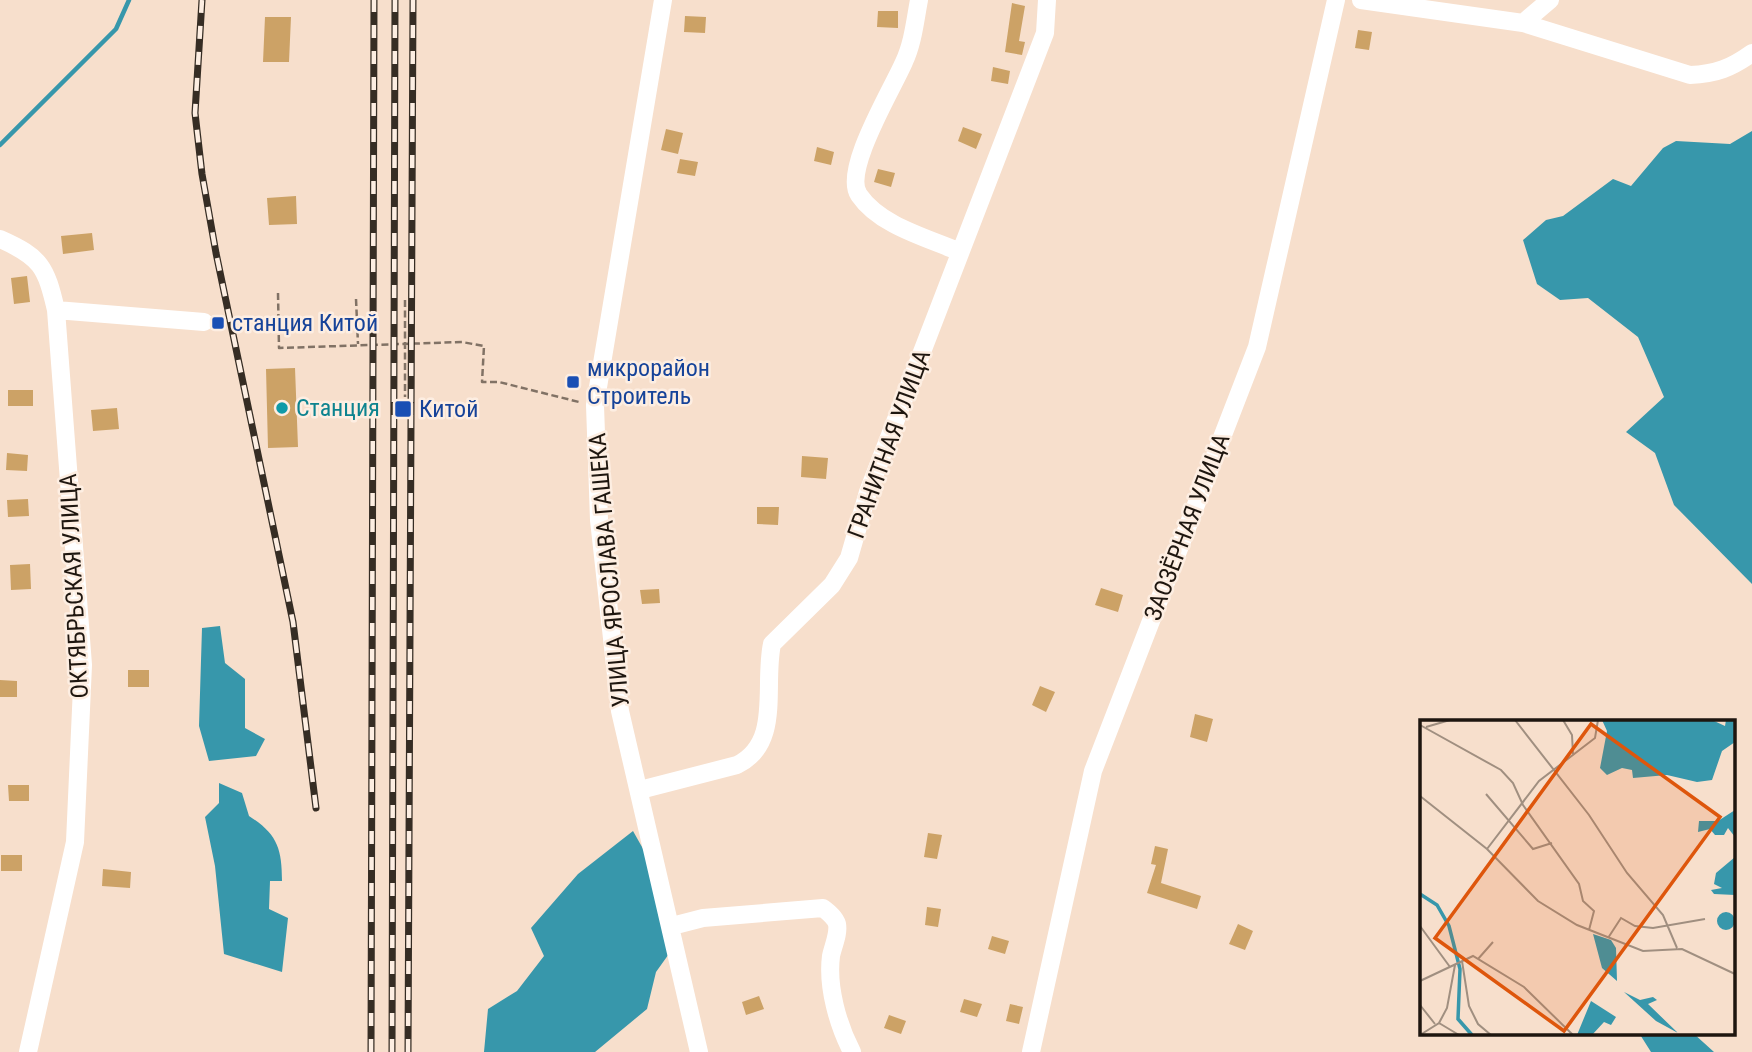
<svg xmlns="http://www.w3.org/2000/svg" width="1752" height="1052" font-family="'Roboto Condensed',sans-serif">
<rect width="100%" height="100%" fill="#f7dfcc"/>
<path fill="#3797ab" d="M 1752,131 L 1752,584 L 1674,505 L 1655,453 L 1626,432 L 1664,397 L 1638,337 L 1588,298 L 1560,300 L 1537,284 L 1523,240 L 1546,220 L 1563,216 L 1613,179 L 1631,186 L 1663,148 L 1676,141 L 1730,144 Z
M 220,626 L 225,663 L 245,679 L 245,728 L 265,739 L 256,756 L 209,761 L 199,726 L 202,628 Z
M 219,783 L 242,793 L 249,816 C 277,834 282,848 282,881 L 270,881 L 269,909 L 288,918 L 282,972 L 224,954 L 215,866 L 205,817 L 219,803 Z
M 633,831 L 651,863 L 671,951 L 656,972 L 647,1009 L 595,1052 L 484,1052 L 488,1009 L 517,991 L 544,956 L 531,928 L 578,874 Z
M 1639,1033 L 1693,1033 L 1714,1052 L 1651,1052 Z"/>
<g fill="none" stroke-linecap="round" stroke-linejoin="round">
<path stroke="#3797ab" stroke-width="4.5" d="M 0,145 L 116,29 L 129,0"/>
</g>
<path fill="#cca266" d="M 1012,3 L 1025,6 L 1019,41 L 1025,42 L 1022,55 L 1005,52 Z
M 878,11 L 898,11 L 898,28 L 877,27 Z
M 685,16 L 706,17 L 705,33 L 684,32 Z
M 265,17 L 291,17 L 289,62 L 263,62 Z
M 1358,30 L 1372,32 L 1369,50 L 1355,48 Z
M 993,67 L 1010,71 L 1008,84 L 991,81 Z
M 963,127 L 982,134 L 976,149 L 958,141 Z
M 666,129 L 683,133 L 678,154 L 661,150 Z
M 817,147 L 834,152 L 831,165 L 814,161 Z
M 680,159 L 698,162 L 695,176 L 677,173 Z
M 878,169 L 895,173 L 891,187 L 874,182 Z
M 296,196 L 297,224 L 269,225 L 267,198 Z
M 92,233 L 94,250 L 63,254 L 61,236 Z
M 27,276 L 30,302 L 14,304 L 11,278 Z
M 295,368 L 298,447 L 268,448 L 266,369 Z
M 8,390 L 33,390 L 33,406 L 8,406 Z
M 117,408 L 119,429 L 93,431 L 91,410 Z
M 7,453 L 28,455 L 27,471 L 6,470 Z
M 802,456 L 828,458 L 826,479 L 801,477 Z
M 28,499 L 29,516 L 8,517 L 7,500 Z
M 757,507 L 779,507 L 778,525 L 757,524 Z
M 30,564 L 31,589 L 11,590 L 10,565 Z
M 1101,588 L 1123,595 L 1118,612 L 1095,605 Z
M 659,589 L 660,603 L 642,604 L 640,590 Z
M 128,670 L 149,670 L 149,687 L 128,687 Z
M 0,680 L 17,681 L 17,697 L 0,697 Z
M 1040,686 L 1055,692 L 1046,712 L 1032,705 Z
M 1195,714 L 1213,719 L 1207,742 L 1190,737 Z
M 8,785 L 29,785 L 29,801 L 9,801 Z
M 928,833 L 942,835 L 937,859 L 924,857 Z
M 1155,846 L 1168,849 L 1161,883 L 1201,896 L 1197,909 L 1147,893 L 1156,865 L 1151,864 Z
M 1,855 L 22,855 L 22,871 L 1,871 Z
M 103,869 L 131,872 L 130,888 L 102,886 Z
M 927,907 L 941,909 L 938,927 L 925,925 Z
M 1238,924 L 1253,931 L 1245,950 L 1229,944 Z
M 992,936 L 1009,941 L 1005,954 L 988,949 Z
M 759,996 L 764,1009 L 746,1015 L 742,1002 Z
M 964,999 L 982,1004 L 977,1017 L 960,1012 Z
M 1010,1004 L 1023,1007 L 1019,1024 L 1006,1021 Z
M 889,1015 L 906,1021 L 901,1034 L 884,1028 Z"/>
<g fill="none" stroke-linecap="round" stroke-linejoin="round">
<path stroke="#817265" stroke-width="2.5" stroke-dasharray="7 3.5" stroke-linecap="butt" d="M 278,293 L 279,348 L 462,342 L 484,346 L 482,382 L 499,382 L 579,402
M 356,299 L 358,344
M 405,300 L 405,397"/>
<path stroke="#fff" stroke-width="18" d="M 663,0 L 595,405 L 599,520 L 620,711 L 699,1052
M 919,0 C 915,21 913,43 904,62 C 893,88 842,171 859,195 C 880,226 928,238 960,252
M 1361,0 L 1523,23 L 1690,75 C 1716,74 1731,68 1752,53
M 1523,23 L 1550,0
M 0,239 C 41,257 46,267 56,310 L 83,665 L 75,842 L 28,1052
M 56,310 L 204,322
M 640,790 L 737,765 C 782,743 763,686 772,644 L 832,585 L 849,558 L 868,492 L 1045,33 L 1047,0
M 672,926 L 703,918 L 823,908 C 828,912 835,917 837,924 C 839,934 833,946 831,956 C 827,987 838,1025 852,1052
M 1031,1052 L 1093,771 L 1257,347 L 1336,0"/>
<g stroke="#362d24" stroke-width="7">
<path id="rail" d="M 202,0 L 195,113 L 202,174 L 216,253 L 293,622 L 316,808
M 371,1052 L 374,0
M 392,1052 L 395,0
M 408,1052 L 413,0"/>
</g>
<use href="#rail" stroke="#fdeee2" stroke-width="4.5" stroke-dasharray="13" stroke-linecap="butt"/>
</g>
<g fill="#1a4fb4" stroke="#fdeee2" stroke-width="2.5">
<rect x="211" y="316" width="14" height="14" rx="3.5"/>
<rect x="566" y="375" width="14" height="14" rx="3.5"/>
<rect x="394" y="400" width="18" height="18" rx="3.5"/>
</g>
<circle fill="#0f9aa8" stroke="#fdeee2" stroke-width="2.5" cx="282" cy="408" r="7"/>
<g text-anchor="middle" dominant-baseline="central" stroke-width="5" stroke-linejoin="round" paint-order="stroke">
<g font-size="24" fill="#164399" stroke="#fdeee2" text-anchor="start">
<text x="232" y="323">станция Китой</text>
<text x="587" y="368">микрорайон<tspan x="587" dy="28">Строитель</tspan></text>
<text x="419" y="409">Китой</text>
</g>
<g font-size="24" fill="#0d838f" stroke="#fdeee2" text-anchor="start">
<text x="296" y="408">Станция</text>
</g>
<g font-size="24" fill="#1e160f" stroke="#fdeee2">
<text transform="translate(889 444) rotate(-70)">ГРАНИТНАЯ УЛИЦА</text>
<text transform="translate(1187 527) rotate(-69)">ЗАОЗЁРНАЯ УЛИЦА</text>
<text transform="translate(609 570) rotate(-95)">УЛИЦА ЯРОСЛАВА ГАШЕКА</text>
<text transform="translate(74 586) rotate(-93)">ОКТЯБРЬСКАЯ УЛИЦА</text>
</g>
</g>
<g transform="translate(1420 720)">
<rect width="315" height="315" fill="#f7dfcc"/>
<path d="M 182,0 L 292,0 L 305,6 L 306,0 L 315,0 L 315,22 L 302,31 L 292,60 L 277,62 L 247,55 L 213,58 L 212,50 L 202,48 L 187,55 L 180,48 L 187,11 ZM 315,90 L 315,117 L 308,108 L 304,115 L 295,115 L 290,109 L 278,112 L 279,101 L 298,101 ZM 315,137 L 315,175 L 294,174 L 291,170 L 302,168 L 294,164 L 296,153 ZM297 201a9 9 0 1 1 18 0a9 9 0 1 1-18 0ZM 173,214 L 191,220 L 196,228 L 197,261 L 182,248 ZM 204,272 L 220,280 L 233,277 L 237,280 L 228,284 L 258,313 L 236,301 ZM 171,281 L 196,297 L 191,305 L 184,302 L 172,315 L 157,315 Z" fill="#3797ab"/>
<path fill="none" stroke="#3797ab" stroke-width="3.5" d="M 0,174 L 17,185 L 29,206 L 40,249 L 38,299 L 52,315"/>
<path fill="none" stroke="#a08f80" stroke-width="2" d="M 95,0 L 169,95 L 207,153 L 243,195 L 257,228M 143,0 L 152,15 L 153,34M 0,5 L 81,50 L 93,63 L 103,85 L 159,164 L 163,181 L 174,191 L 169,210M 6,7 L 30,0M 66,74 L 113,129 L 132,123M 0,76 L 67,129 L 118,181 L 157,205 L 223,231 L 262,229 L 315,254M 67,129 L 119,61 L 175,18 L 178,0M 0,206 L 30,247M 188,218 L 201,198 L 215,206 L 233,208 L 285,199M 58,239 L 73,222M 42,241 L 49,286 L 58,304 L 71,315M 0,261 L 53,236 L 104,267 L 153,315M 0,285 L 15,304M 19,303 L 39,315M 0,315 L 19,303 L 27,288 L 35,245"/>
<path fill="#de560c" fill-opacity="0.15" stroke="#de560c" stroke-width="3.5" d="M 171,4 L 300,97 L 144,311 L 15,218 Z"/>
<rect width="315" height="315" fill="none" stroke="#1e160f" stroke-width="3.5"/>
</g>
</svg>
